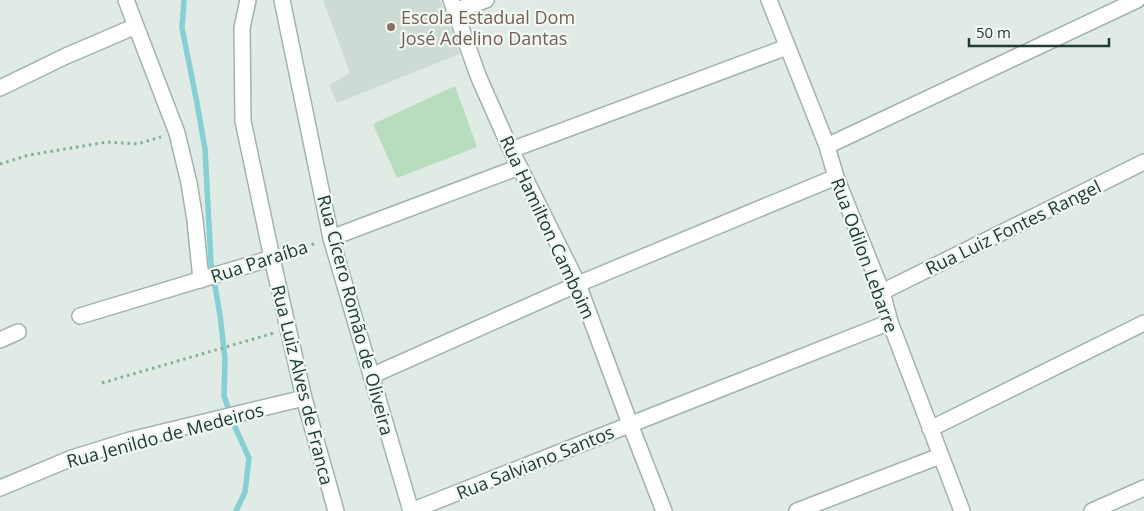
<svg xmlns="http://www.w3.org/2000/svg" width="1144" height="511" font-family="'Open Sans',sans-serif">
<rect width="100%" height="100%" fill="#e0ebe5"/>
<path fill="#cedbd4" d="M 323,0 L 440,0 L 460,54 L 337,103 L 329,85 L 350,73 Z"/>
<path fill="#b8ddbe" d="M 455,86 L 477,147 L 397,178 L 373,124 Z"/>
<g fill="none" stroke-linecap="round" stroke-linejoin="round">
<path stroke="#86cfd2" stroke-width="5.5" d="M 184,0 L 182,28 L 197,103 L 205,149 L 211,263 L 220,315 L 225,359 L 224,396 L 235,427 L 249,458 L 245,492 L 236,511"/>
<g stroke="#a3b3ac" stroke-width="18">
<path id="street" d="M 126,0 L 177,133 L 189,183 L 195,220 L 201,280
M 248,0 L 242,28 L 243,121 L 272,258 L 304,398 L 336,511
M 451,0 L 479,78 L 511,150 L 578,284 L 630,424 L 664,511
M 769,0 L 827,146 L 836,177 L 882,292 L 890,322 L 962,511
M 454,11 L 486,0
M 0,88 L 66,56 L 136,26
M 827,146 L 1137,0
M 511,150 L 787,47
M 331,238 L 519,167
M 882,292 L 1144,162
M 80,316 L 272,258
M 0,340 L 18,332
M 371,376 L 578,284 L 836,177
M 930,429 L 1144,323
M 0,488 L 72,458 L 130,440 L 304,398
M 411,511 L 890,322
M 797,511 L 940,456
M 1092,511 L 1144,488"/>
</g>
<g stroke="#9eb7ac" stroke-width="18">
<path id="secondary" d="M 282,0 L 331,238 L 411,511"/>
</g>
<path stroke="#80b09c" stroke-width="3" stroke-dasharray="2.5 4" stroke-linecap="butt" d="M 0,164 L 29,155 L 107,142 L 137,144 L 161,137
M 287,253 L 316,243
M 102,383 L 274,333"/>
<use href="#street" stroke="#fff" stroke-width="15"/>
<use href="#secondary" stroke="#fff" stroke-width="15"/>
</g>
<circle fill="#8d6e63" stroke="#f1f8f3" stroke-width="2" cx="391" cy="27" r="5"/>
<g text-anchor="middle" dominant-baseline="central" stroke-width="4.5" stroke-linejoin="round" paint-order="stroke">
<g font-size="18" fill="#785e54" stroke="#f1f8f3" text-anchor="start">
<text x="401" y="17">Escola Estadual Dom<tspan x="401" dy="21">José Adelino Dantas</tspan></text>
</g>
<g font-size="18" fill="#203c32" stroke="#f1f8f3">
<text transform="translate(548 227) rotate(65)">Rua Hamilton Camboim</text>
<text transform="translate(1013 227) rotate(-26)">Rua Luiz Fontes Rangel</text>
<text transform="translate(865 255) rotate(70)">Rua Odilon Lebarre</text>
<text transform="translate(259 261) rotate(-18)">Rua Paraíba</text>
<text transform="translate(356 315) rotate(75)">Rua Cícero Romão de Oliveira</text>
<text transform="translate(303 385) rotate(76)">Rua Luiz Alves de Franca</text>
<text transform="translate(165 435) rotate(-15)">Rua Jenildo de Medeiros</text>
<text transform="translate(535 462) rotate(-22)">Rua Salviano Santos</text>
</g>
</g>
<path d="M969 38v8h140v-8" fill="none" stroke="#203c32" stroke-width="2.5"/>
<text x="976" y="38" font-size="15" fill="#203c32" stroke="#f1f8f3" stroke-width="4" paint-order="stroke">50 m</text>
</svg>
